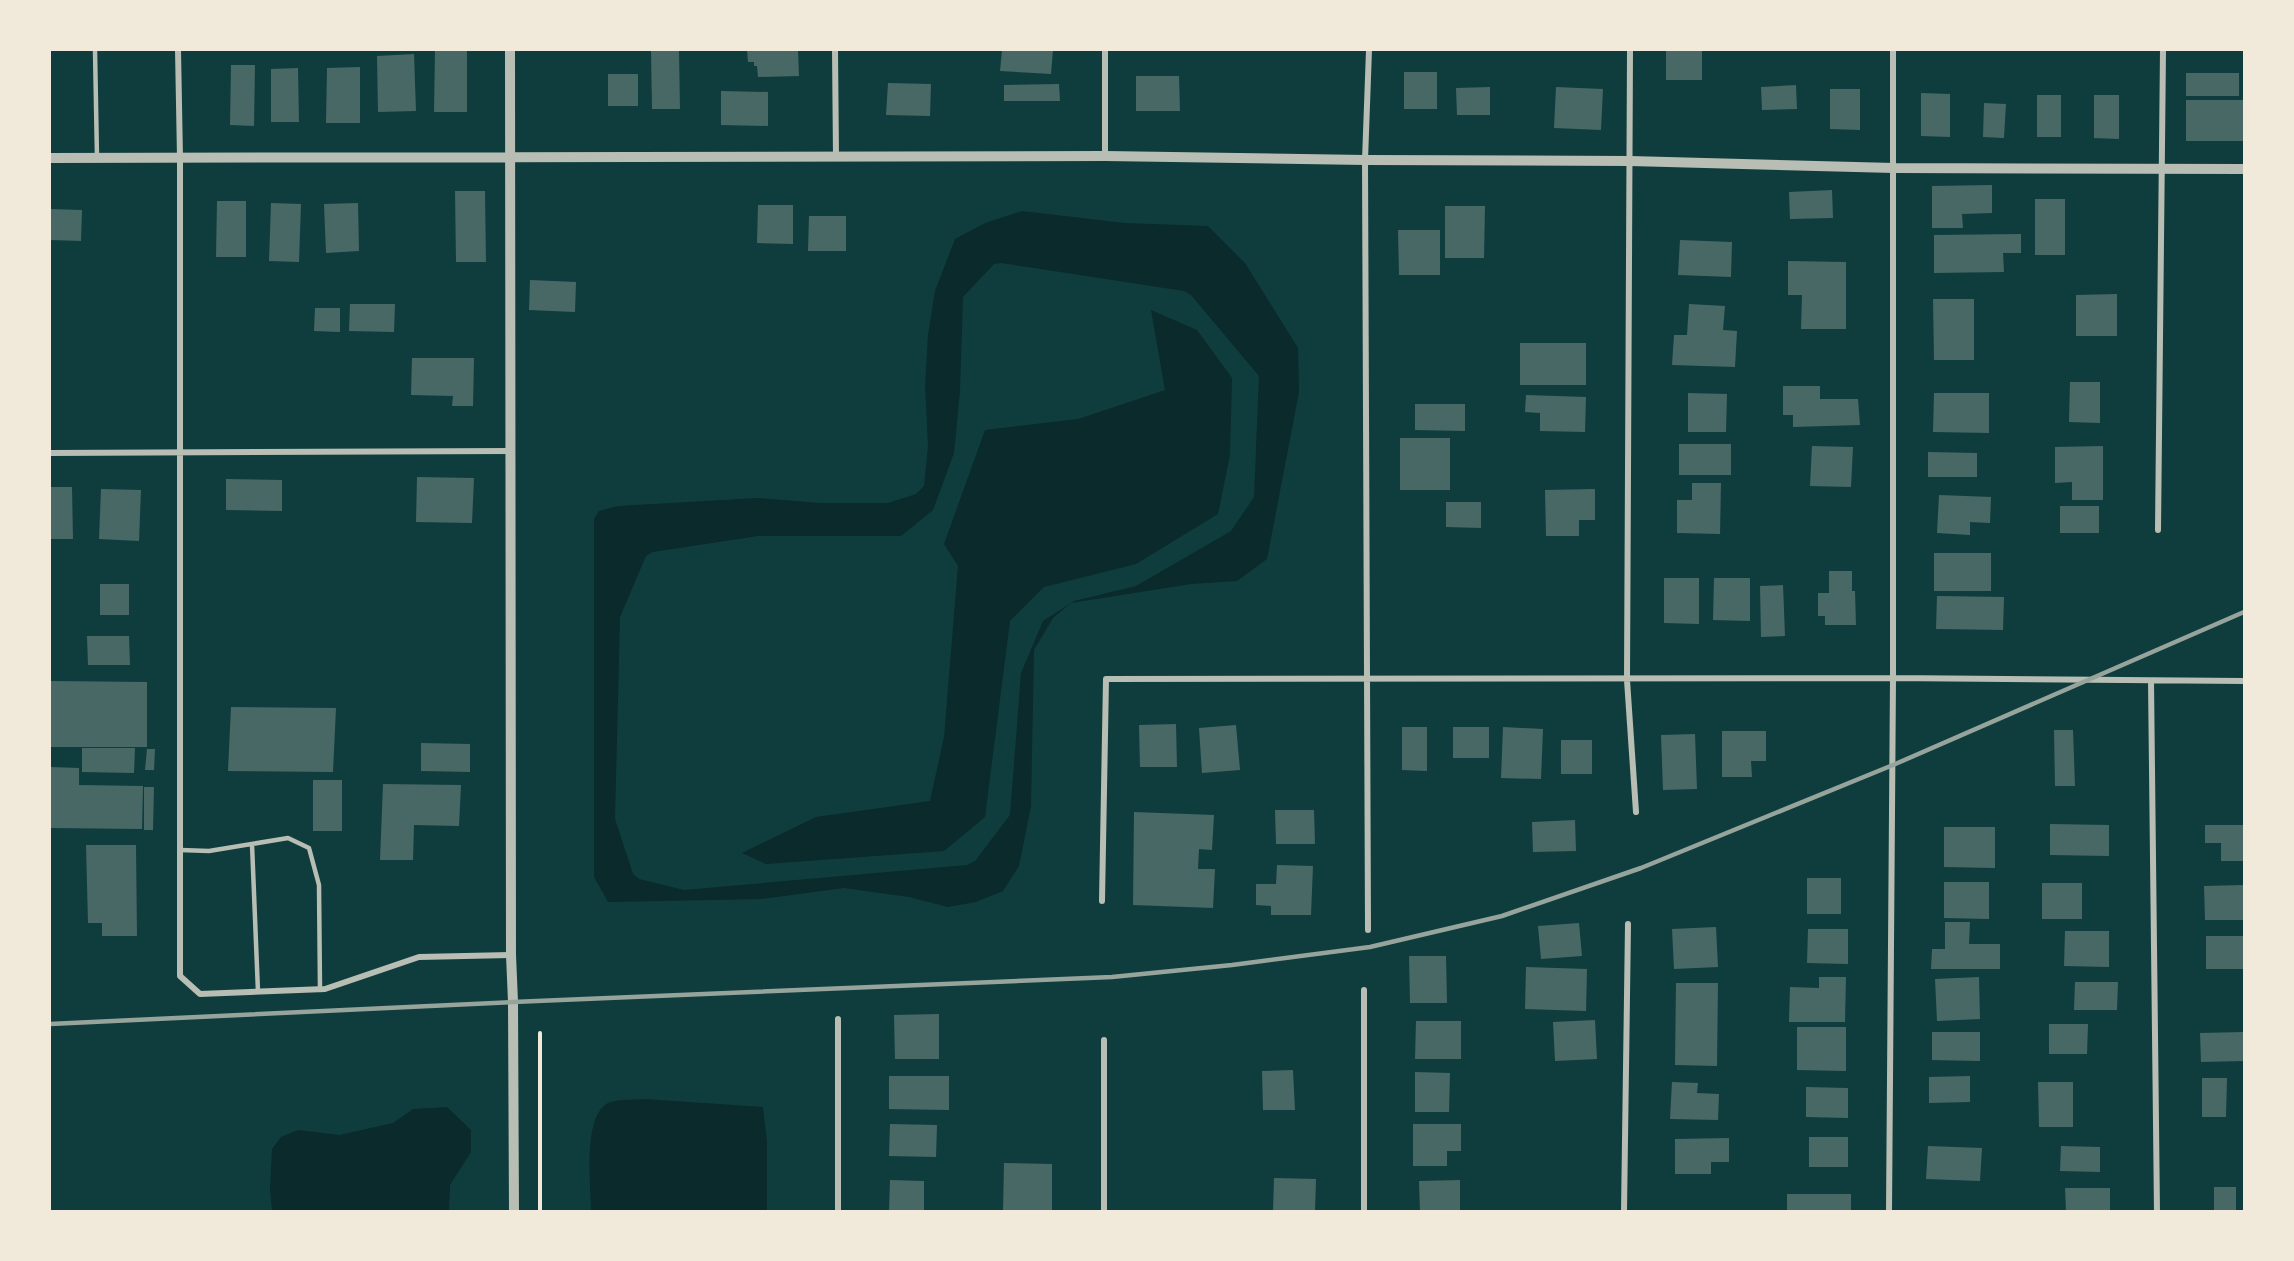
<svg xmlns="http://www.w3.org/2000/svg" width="2294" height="1261" font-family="Lora,serif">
<rect width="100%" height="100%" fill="#0f3d3e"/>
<path fill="#0a2a2b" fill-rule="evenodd" d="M 1022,211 L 1124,223 L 1208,226 L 1245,263 L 1298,348 L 1299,392 L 1267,559 L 1237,581 L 1191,584 L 1071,603 L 1053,618 L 1034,650 L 1031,806 L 1019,866 L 1003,891 L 976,902 L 948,907 L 909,897 L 844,888 L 762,899 L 608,902 L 594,877 L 594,519 L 599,511 L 618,506 L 758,498 L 819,503 L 888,503 L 916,494 L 924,486 L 928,446 L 925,385 L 928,335 L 935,291 L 955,239 L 985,223 ZM 1001,263 L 1184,291 L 1191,295 L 1259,376 L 1254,497 L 1231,531 L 1136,586 L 1074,601 L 1043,621 L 1021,673 L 1010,815 L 975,861 L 967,865 L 684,890 L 639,879 L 633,874 L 615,819 L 620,617 L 646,556 L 653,552 L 758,536 L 901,536 L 933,510 L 954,453 L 960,391 L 963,297 L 994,264 Z
M 1151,310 L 1197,330 L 1232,378 L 1230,455 L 1218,514 L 1136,564 L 1044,587 L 1010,621 L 985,817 L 944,851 L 766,864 L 742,853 L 816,817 L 930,801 L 944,737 L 958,566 L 944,544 L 985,430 L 1078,419 L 1165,390 Z
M 645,1099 L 763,1107 L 767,1142 L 767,1211 L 591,1211 C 591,1187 582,1117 608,1103 C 617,1099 635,1100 645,1099 Z
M 447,1107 L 471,1130 L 471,1152 L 450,1185 L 449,1211 L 272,1211 L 270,1189 L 272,1149 L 281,1137 L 298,1130 L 339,1135 L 393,1123 L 413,1109 Z"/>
<path fill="#486865" d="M 435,50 L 467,50 L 467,112 L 434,112 Z
M 679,50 L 680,109 L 652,109 L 651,51 Z
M 747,50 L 798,50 L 799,76 L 758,77 L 757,66 L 754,66 L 754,62 L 748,62 Z
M 1002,50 L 1053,50 L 1051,74 L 1000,71 Z
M 1666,50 L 1702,50 L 1702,80 L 1666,80 Z
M 414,54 L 416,111 L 378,112 L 377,56 Z
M 231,65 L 255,65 L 254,126 L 230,125 Z
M 360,67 L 360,123 L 326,123 L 327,68 Z
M 298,68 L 299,122 L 271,122 L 271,69 Z
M 1404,72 L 1437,72 L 1437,109 L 1404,109 Z
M 2186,73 L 2239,73 L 2239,96 L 2186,96 Z
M 608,74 L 638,74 L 638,106 L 608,106 Z
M 1136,76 L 1179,76 L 1180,111 L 1136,111 Z
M 888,83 L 931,84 L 930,116 L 886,115 Z
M 1059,84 L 1060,101 L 1004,101 L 1004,85 Z
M 1796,85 L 1797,109 L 1762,110 L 1761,87 Z
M 1490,87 L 1490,115 L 1457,115 L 1456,88 Z
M 1556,87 L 1603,89 L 1601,130 L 1554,128 Z
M 1830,89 L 1860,89 L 1860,130 L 1830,129 Z
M 721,91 L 768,92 L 768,126 L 721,125 Z
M 1921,93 L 1950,94 L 1950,137 L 1921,136 Z
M 2037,95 L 2061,95 L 2061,137 L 2037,137 Z
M 2094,95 L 2119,95 L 2119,139 L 2094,138 Z
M 2186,100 L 2244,100 L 2244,141 L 2186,141 Z
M 1984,103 L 2006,104 L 2004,138 L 1983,137 Z
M 1992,185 L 1992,213 L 1962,214 L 1963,228 L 1932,228 L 1932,186 Z
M 1832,190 L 1833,218 L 1790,219 L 1789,192 Z
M 455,191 L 485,191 L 486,262 L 456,262 Z
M 2035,199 L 2065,199 L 2065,255 L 2035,255 Z
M 217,201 L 246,201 L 246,257 L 216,257 Z
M 271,203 L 301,204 L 299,262 L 269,261 Z
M 358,203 L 359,251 L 326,253 L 324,204 Z
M 758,205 L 793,205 L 793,244 L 757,243 Z
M 1445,206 L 1485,206 L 1484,258 L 1445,258 Z
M 50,209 L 82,210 L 81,241 L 50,240 Z
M 809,216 L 846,216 L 846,251 L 808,251 Z
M 1398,230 L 1440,230 L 1440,275 L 1399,275 Z
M 2021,234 L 2021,253 L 2003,253 L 2004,272 L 1934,273 L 1934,235 Z
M 1680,240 L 1732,242 L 1731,277 L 1678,275 Z
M 1788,261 L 1846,262 L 1846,329 L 1801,329 L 1802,295 L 1788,295 Z
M 530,280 L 576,282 L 575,312 L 529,310 Z
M 2117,294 L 2117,336 L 2076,336 L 2076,295 Z
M 1933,299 L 1974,299 L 1974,360 L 1934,360 Z
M 350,304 L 395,304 L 394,332 L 349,331 Z
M 1689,304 L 1725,306 L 1723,330 L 1737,331 L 1735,367 L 1672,365 L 1674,335 L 1687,335 Z
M 315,308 L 340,308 L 340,332 L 314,331 Z
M 1520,343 L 1586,343 L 1586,385 L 1520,385 Z
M 412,358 L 474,358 L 473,406 L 452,406 L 453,396 L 411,395 Z
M 2070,382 L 2100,382 L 2100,423 L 2069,422 Z
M 1783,386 L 1820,386 L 1820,399 L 1858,399 L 1860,425 L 1793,427 L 1793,415 L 1783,415 Z
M 1688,393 L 1727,394 L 1726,432 L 1688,432 Z
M 1934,393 L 1989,393 L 1989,433 L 1933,432 Z
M 1526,395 L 1586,397 L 1585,432 L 1540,431 L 1540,413 L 1525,412 Z
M 1415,404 L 1465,404 L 1465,431 L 1415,430 Z
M 1400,438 L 1450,438 L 1450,490 L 1400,490 Z
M 1679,444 L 1731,444 L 1731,475 L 1679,475 Z
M 1812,446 L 1853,447 L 1851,487 L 1810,486 Z
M 2103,446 L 2103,500 L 2072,500 L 2072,482 L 2055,483 L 2055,447 Z
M 1928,452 L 1977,453 L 1977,477 L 1928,477 Z
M 417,477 L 474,478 L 472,523 L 416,522 Z
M 226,479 L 282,480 L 282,511 L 226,510 Z
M 1692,483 L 1721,483 L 1720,534 L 1677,533 L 1677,500 L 1692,500 Z
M 50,487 L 72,487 L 73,539 L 50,539 Z
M 101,489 L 141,490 L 139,541 L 99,539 Z
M 1595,489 L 1595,520 L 1579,520 L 1579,536 L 1546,536 L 1545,490 Z
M 1939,495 L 1991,497 L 1990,523 L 1970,522 L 1970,535 L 1937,533 Z
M 1446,502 L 1481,502 L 1481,528 L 1446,527 Z
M 2060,506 L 2099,506 L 2099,533 L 2060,533 Z
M 1934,553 L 1991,553 L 1991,591 L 1934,591 Z
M 1829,571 L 1852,571 L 1852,591 L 1855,591 L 1856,625 L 1825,625 L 1825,616 L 1818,616 L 1818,593 L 1829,593 Z
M 1664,578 L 1699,578 L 1699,624 L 1664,623 Z
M 1714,578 L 1750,578 L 1750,621 L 1713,620 Z
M 100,584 L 129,584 L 129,615 L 100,615 Z
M 1783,585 L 1785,636 L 1761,637 L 1760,586 Z
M 1937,596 L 2004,597 L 2003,630 L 1936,629 Z
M 87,636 L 129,636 L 130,665 L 88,665 Z
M 50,681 L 147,682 L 147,747 L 50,747 Z
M 231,707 L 336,708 L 333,772 L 228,771 Z
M 1176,724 L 1177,767 L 1140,767 L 1139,725 Z
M 1236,725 L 1240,770 L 1202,773 L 1199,728 Z
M 1402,727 L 1427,727 L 1427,771 L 1402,770 Z
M 1453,727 L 1489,727 L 1489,758 L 1453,758 Z
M 1503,727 L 1543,729 L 1541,779 L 1501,778 Z
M 2054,730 L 2073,730 L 2075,786 L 2055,786 Z
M 1722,731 L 1766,731 L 1766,761 L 1751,761 L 1752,777 L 1722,777 Z
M 1695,734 L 1697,789 L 1663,790 L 1661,735 Z
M 1561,740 L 1592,740 L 1592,774 L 1561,774 Z
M 421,743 L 470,744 L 470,772 L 421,771 Z
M 82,748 L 135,748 L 134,773 L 82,772 Z
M 147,749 L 155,749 L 154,770 L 145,770 Z
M 50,767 L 79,768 L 79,785 L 143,786 L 142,829 L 50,828 Z
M 313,780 L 342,780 L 342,831 L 313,831 Z
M 383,784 L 461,785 L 459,826 L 414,825 L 413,860 L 380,860 Z
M 144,787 L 154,787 L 153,830 L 144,830 Z
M 1275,810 L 1314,810 L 1315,844 L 1276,844 Z
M 1134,812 L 1214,815 L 1212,850 L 1199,849 L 1198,869 L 1215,869 L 1213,908 L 1133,905 Z
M 1575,820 L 1576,851 L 1533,852 L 1532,822 Z
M 2050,824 L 2109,825 L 2109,856 L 2050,855 Z
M 2205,825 L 2244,825 L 2244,861 L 2221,861 L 2221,843 L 2205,843 Z
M 1944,827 L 1995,827 L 1995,868 L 1944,867 Z
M 86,845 L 136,845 L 137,936 L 102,936 L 102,923 L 88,923 Z
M 1277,865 L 1313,866 L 1311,915 L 1271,915 L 1271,906 L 1256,905 L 1256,884 L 1276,884 Z
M 1807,878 L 1841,878 L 1841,914 L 1807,914 Z
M 1944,882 L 1989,882 L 1989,919 L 1944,918 Z
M 2042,883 L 2082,883 L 2082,919 L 2042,919 Z
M 2244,885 L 2244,920 L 2205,920 L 2204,886 Z
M 1945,922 L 1970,922 L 1969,944 L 2000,944 L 2000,969 L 1931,969 L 1932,949 L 1945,949 Z
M 1579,923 L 1582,956 L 1541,959 L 1538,926 Z
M 1716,927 L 1718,967 L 1674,969 L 1672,929 Z
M 1808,929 L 1848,929 L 1848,964 L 1807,963 Z
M 2065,931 L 2109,931 L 2109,967 L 2064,966 Z
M 2206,936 L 2244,936 L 2244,969 L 2206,969 Z
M 1409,956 L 1446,956 L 1447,1003 L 1410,1003 Z
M 1526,967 L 1587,969 L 1586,1011 L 1525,1009 Z
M 1819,977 L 1846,977 L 1845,1022 L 1789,1022 L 1790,987 L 1819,988 Z
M 1979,977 L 1980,1019 L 1937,1021 L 1935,979 Z
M 2075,982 L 2118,982 L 2117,1010 L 2074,1010 Z
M 1676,983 L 1718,983 L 1717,1066 L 1675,1065 Z
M 939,1014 L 939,1059 L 895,1059 L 894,1015 Z
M 1595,1020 L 1597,1059 L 1555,1061 L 1553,1022 Z
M 1416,1021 L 1461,1021 L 1461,1059 L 1415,1059 Z
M 2049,1024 L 2088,1024 L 2087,1054 L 2049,1054 Z
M 1797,1027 L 1846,1027 L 1846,1071 L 1797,1070 Z
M 1932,1032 L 1980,1032 L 1980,1061 L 1932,1060 Z
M 2244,1032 L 2244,1061 L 2201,1062 L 2200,1033 Z
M 1293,1070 L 1295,1110 L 1263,1110 L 1262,1071 Z
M 1415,1072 L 1450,1073 L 1449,1112 L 1415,1112 Z
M 889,1076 L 949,1076 L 949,1110 L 889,1109 Z
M 1970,1076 L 1970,1102 L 1929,1103 L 1929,1077 Z
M 2202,1078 L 2227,1078 L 2226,1117 L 2202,1117 Z
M 1672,1082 L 1698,1083 L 1697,1093 L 1719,1094 L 1718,1120 L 1670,1119 Z
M 2038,1082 L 2073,1082 L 2073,1127 L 2039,1127 Z
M 1806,1087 L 1848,1088 L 1848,1118 L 1806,1117 Z
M 890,1124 L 937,1125 L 936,1157 L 889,1156 Z
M 1413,1124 L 1461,1124 L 1461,1151 L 1447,1151 L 1447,1166 L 1413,1166 Z
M 1809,1137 L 1848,1137 L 1848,1167 L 1809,1167 Z
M 1729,1138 L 1729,1162 L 1711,1162 L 1711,1174 L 1675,1174 L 1675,1139 Z
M 1928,1146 L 1982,1148 L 1980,1181 L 1926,1179 Z
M 2061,1146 L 2100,1147 L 2100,1172 L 2060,1171 Z
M 1004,1163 L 1052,1164 L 1052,1212 L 1003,1212 Z
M 1274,1178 L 1316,1179 L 1315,1212 L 1273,1212 Z
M 890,1180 L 924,1181 L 924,1212 L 889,1212 Z
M 1460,1180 L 1460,1212 L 1420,1212 L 1419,1181 Z
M 2214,1187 L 2236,1187 L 2236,1212 L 2214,1212 Z
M 2065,1188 L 2110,1188 L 2110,1212 L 2066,1212 Z
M 1787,1194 L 1851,1194 L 1851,1212 L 1787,1212 Z"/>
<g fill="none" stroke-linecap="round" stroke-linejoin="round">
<path stroke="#f1e9da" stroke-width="4" d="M 540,1033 L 540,1212"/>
<path stroke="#b8beb3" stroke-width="4.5" d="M 95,50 L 97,158
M 252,844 L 258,992
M 180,850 L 209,851 L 288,838 L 309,848 L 319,885 L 320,990"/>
<path stroke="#b8beb3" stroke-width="6" d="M 178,50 L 180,158 L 180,976 L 200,994 L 325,989 L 419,957 L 511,955
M 835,50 L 836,157
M 1105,50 L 1105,156
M 1630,50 L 1627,680 L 1636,812
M 50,453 L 510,451
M 2158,530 L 2163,50
M 2151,681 L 2157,1212
M 1102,901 L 1106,679 L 1893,678 L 2244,681
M 1368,930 L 1365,160 L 1369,50
M 1364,990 L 1364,1212
M 838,1019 L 838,1212
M 1104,1212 L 1104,1040
M 1624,1212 L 1628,924
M 1889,1212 L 1893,678 L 1893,50"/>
<path stroke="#b8beb3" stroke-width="10" d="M 510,50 L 511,955 L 513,1002 L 514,1212
M 50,158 L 1105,156 L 1365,160 L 1630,161 L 1894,168 L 2244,169"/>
<path stroke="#97a49c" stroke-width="4.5" d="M 50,1024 L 513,1002 L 1112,977 L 1232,965 L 1370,947 L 1502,916 L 1641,868 L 1893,765 L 2244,612"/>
</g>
<rect width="2294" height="1261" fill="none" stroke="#f1e9da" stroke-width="102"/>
</svg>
